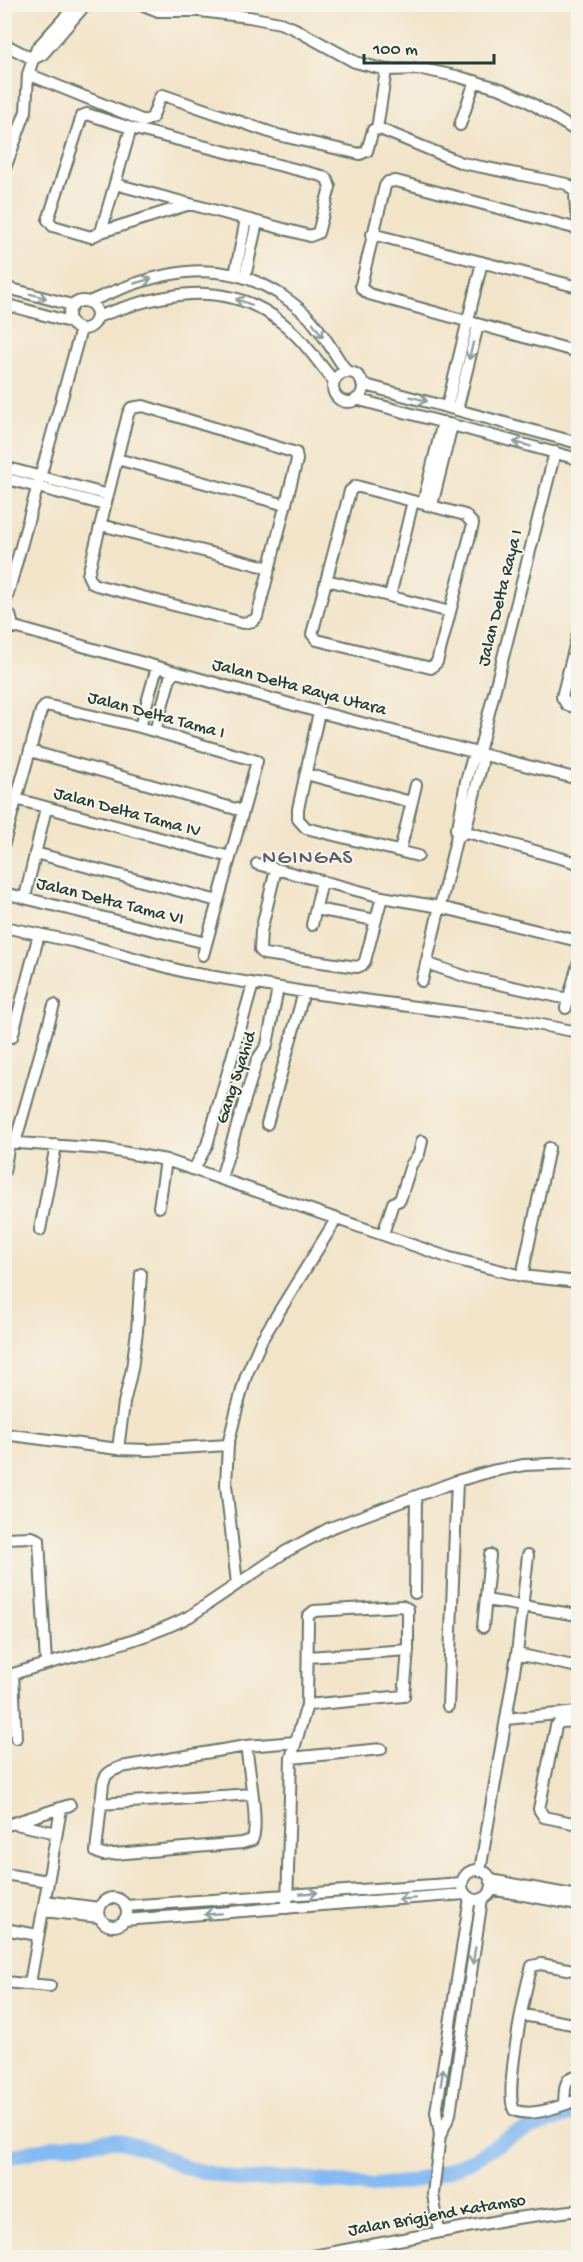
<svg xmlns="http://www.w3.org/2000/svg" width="583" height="2262" font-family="'Gochi Hand',sans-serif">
<rect width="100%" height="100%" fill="#f7f3e8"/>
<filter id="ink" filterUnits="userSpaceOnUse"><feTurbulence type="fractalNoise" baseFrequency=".0167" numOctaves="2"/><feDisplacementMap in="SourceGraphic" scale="12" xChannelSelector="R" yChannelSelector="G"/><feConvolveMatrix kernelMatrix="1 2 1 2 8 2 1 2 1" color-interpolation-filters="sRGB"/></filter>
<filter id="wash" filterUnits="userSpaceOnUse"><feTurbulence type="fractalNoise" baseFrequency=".008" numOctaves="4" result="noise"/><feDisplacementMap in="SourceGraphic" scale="24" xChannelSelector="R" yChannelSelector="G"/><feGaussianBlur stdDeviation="1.35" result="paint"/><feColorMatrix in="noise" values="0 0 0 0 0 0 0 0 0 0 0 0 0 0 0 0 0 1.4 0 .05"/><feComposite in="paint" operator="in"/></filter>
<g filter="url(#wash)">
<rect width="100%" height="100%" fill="#f2e4c9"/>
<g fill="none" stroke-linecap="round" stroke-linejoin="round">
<path stroke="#84baf3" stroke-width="15" d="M 4,2158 L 56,2146 L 114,2140 L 145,2148 L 187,2168 L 239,2180 L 297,2178 L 369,2186 L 410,2182 L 446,2171 L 474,2159 L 512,2135 L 551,2120 L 578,2112"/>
</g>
</g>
<g filter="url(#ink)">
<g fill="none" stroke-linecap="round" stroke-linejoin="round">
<g stroke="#697768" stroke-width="14">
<path id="minor" d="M 141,4 L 158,11 L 200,11 L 249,17 L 280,23 L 293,28 L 355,62 L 386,70 L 422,69 L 456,76 L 501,89 L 526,100 L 578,132
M 4,44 L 33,59
M 33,59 L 43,54 L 86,4
M 28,74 L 144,121 L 152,118 L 160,97 L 163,95 L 278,135 L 360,154 L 367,151 L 373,130 L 380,129 L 462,163 L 567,184 L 575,192 L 576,212 L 578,217
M 460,125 L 475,81
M 377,129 L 386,70
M 4,171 L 26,111 L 28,74 L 37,48 L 77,4
M 115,184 L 310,236 L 318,233 L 330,187 L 327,179 L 322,176 L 131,128 L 87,114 L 82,116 L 48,220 L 53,226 L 91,237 L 101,232 L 190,204
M 578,229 L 396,181 L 388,182 L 385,186 L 361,285 L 362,289 L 369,294 L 578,352
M 101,232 L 131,128
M 372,234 L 578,287
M 235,275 L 246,219
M 245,277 L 257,222
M 4,287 L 72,305
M69 315a14 14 0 1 1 28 0a14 14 0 1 1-28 0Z
M 89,302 C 151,274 215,254 278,293 C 290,301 304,311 313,322 C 326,338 336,356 347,372
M 4,304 L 70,322
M 97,317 C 158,294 225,277 281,322 C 302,338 317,361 334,381
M333 387a15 15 0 1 1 30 0a15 15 0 1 1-30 0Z
M 362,384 L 578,443
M 356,399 L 578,459
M 143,406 L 296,453 L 297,460 L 257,617 L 253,621 L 243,623 L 96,585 L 92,583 L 88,575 L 128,414 L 131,408 Z
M 447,407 L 482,262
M 457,410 L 478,325
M 117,459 L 286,505
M 4,467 L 108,495
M 4,478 L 105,505
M 356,486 L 465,515 L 473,524 L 437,662 L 431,668 L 317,640 L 312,634 L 350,491 Z
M 423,503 L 443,422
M 432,505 L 452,425
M 101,525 L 270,568
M 327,580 L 450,612
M 390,596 L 413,501
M 4,608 L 81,329
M 4,611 L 10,615 L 12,622 L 9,629 L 4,632
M 11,626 L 319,712 L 578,779
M 578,634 L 562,697 L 567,705 L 578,708
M 319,712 L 298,809 L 298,819 L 306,828 L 418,856
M 140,727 L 157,667
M 155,731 L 172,671
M 30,751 L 243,811
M 306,774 L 411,802
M 16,799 L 230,857
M 456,829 L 578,863
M 460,836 L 465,832 L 482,763 L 479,752
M 4,843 L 41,711 L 46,705 L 140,727 L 257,761 L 203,955
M 400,851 L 416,785
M 35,853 L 218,901
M 257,864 L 382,897 L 440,907 L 578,941
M 276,869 L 261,931 L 260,950 L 264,954 L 357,967 L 362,965 L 365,961 L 382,897
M 4,893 L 206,943
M 25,897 L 46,808
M 316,909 L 375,920
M 312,925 L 322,881
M 4,927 L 76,942 L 185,972 L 304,992 L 521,1021 L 578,1032
M 426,963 L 467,977 L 568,999
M 422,981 L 456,840 L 466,781 L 472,760 L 479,752 L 555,452
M 566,1008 L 578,964
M 12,1037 L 39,934
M 267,1124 L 304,992
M 4,1142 L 105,1149 L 166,1160 L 450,1258 L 522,1276 L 578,1282
M 15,1143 L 54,1005
M 194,1169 L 207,1145 L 253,984
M 4,1172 L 9,1143
M 221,1178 L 257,1060 L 267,1045 L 278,988
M 159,1207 L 166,1160
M 40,1230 L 56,1145
M 383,1234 L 393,1203 L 400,1200 L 411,1165 L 419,1154 L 422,1141
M 522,1276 L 549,1148
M 4,1434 L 118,1449 L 148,1450 L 228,1445
M 118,1449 L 124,1403 L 132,1369 L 137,1331 L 141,1274
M 4,1538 L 32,1537 L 39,1540 L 46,1664
M 237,1584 L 226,1485 L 228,1445 L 237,1408 L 246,1376 L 262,1339 L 337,1218
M 415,1593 L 416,1496
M 486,1600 L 578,1615
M 483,1627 L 490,1555
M 517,1654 L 578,1667
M 308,1657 L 408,1650
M 13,1674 L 16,1738
M 4,1677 C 66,1655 132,1647 190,1616 L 285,1552 L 330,1528 L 457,1481 L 492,1471 L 524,1465 L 578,1463
M 448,1706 L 457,1481
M 506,1719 L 578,1712
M 578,1721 L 560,1722 L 556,1726 L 539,1809 L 544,1817 L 578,1824
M 246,1746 C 248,1763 260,1828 252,1840 L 242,1843 L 103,1855 L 96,1852 L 103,1784 C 105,1773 111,1771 121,1767 L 246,1746 L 295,1742
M 291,1758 L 381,1749
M 100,1804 L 252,1794
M 16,1824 L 57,1833
M 4,1826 L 70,1805
M462 1885a15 15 0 1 1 30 0a15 15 0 1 1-30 0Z
M 480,1871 L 517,1654 L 528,1555
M 4,1874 L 48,1881
M 490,1880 L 578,1896
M 491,1889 L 578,1905
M99 1912a14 14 0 1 1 28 0a14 14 0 1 1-28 0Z
M 45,1901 L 99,1908
M 125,1906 L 462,1883
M 287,1908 L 291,1758 L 307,1705 L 308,1616 L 314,1611 L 402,1606 L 408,1609 L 408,1650 L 404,1696 L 307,1705
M 43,1911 L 99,1917
M 124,1920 L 465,1894
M 4,1929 L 38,1935
M 578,1971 L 541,1964 L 532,1966 C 525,1989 504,2093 514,2110 C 533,2118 559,2106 578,2100
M 4,1982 L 50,1986
M 30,1983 L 61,1809
M 523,2015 L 578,2025
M 564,2104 C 565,2092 563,2076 578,2076
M 441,2134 L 450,2114 L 482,1899
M 439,2232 L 433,2194 L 440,2135 L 436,2112 L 470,1898
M 303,2258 L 509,2219 L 578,2210"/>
</g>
<use href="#minor" stroke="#fff" stroke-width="10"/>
</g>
<defs><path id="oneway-shaft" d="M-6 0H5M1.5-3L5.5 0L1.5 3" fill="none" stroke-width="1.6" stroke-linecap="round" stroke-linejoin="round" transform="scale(1.5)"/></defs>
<g stroke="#8f9e9a">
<use href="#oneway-shaft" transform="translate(143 281) rotate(-16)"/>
<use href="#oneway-shaft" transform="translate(38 296) rotate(15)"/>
<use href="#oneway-shaft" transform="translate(244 302) rotate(-160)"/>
<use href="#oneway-shaft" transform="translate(318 330) rotate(55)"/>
<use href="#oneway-shaft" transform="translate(471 351) rotate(104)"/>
<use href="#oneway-shaft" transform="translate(419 399) rotate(15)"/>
<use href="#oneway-shaft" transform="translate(522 444) rotate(-165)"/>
<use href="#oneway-shaft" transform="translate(309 1893) rotate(-4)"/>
<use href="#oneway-shaft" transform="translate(407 1899) rotate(176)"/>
<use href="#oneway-shaft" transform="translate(213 1914) rotate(176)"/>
<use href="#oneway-shaft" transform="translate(474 1956) rotate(99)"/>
<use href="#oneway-shaft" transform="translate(442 2077) rotate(-81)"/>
</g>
</g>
<g text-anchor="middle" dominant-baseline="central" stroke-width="4.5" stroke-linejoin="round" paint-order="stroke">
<g font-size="18" fill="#1f3d34" stroke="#f7f3e8">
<text transform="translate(501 598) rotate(-76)">Jalan Delta Raya I</text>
<text transform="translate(299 688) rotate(15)">Jalan Delta Raya Utara</text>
<text transform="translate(156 716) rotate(15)">Jalan Delta Tama I</text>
<text transform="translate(127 813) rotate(15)">Jalan Delta Tama IV</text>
<text transform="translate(110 902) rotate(14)">Jalan Delta Tama VI</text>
<text transform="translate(237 1078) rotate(-72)">Gang Syahid</text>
<text transform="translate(437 2216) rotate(-10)">Jalan Brigjend Katamso</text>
</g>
<g font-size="21" letter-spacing="1.5" fill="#585d6b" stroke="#f7f3e8">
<text x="308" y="859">NGINGAS</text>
</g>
</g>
<rect width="583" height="2262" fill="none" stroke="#f7f3e8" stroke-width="24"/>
<path d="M364 54v9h130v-9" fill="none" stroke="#1f3d34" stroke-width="3"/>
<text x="373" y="54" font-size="18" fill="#1f3d34" stroke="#f7f3e8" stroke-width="4.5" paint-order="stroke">100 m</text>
</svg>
